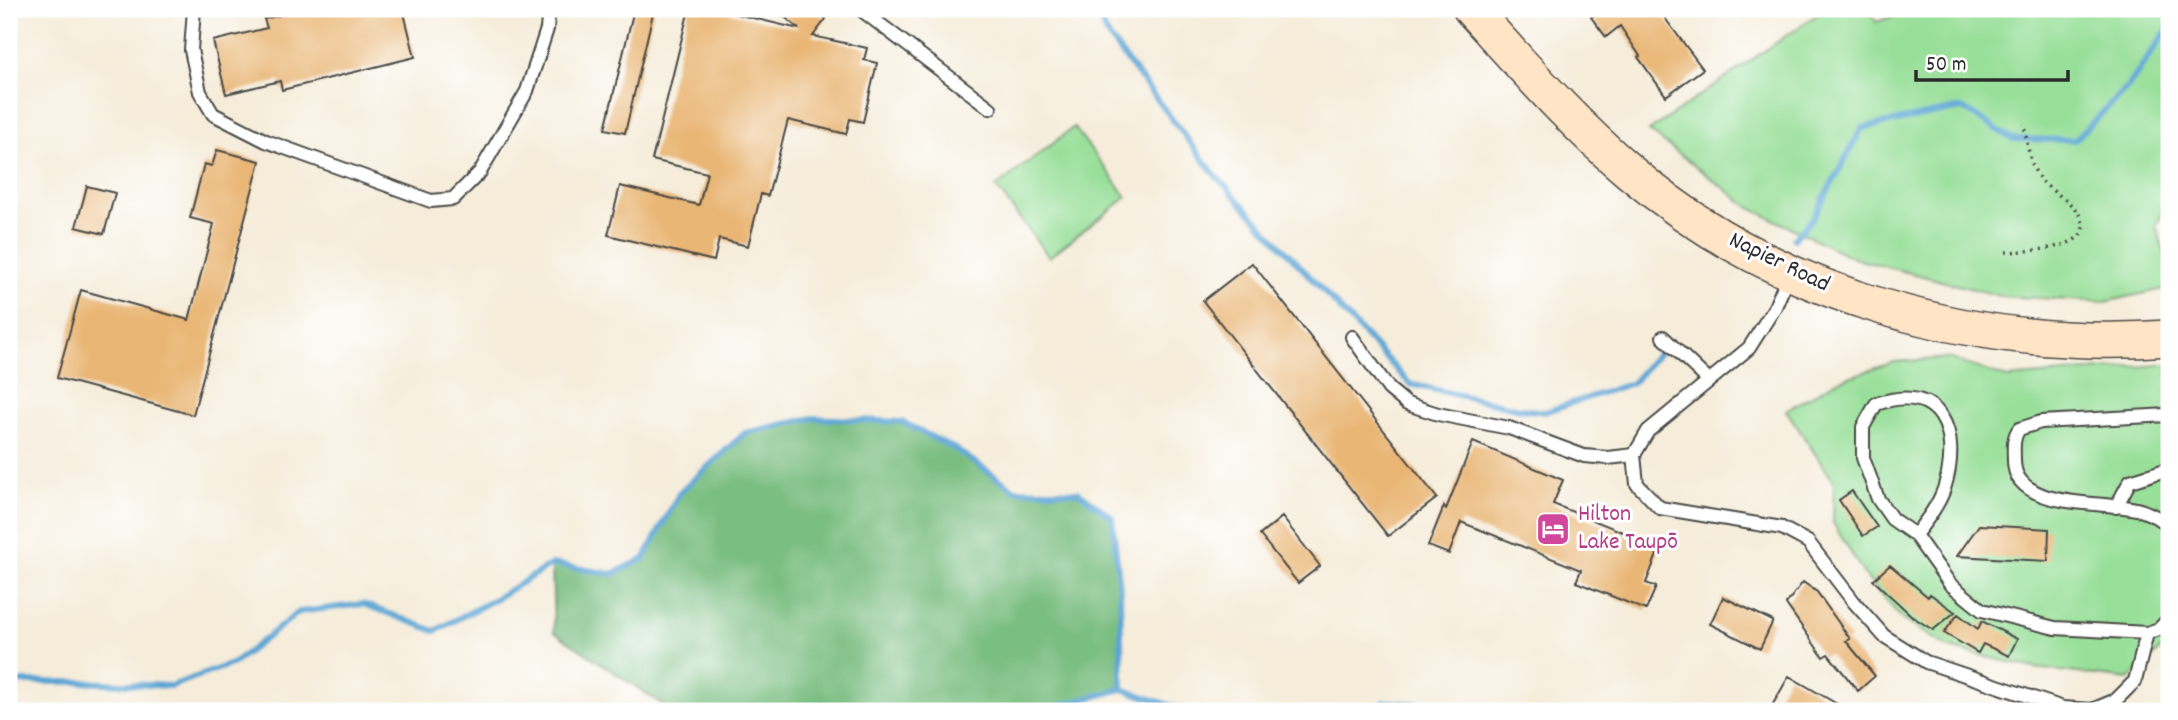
<svg xmlns="http://www.w3.org/2000/svg" width="2178" height="720" font-family="Dekko,sans-serif">
<rect width="100%" height="100%" fill="#fff"/>
<filter id="ink" filterUnits="userSpaceOnUse"><feTurbulence type="fractalNoise" baseFrequency=".0143" numOctaves="2"/><feDisplacementMap in="SourceGraphic" scale="14" xChannelSelector="R" yChannelSelector="G"/><feConvolveMatrix kernelMatrix="1 2 1 2 8 2 1 2 1" color-interpolation-filters="sRGB"/></filter>
<filter id="wash" filterUnits="userSpaceOnUse"><feTurbulence type="fractalNoise" baseFrequency=".00686" numOctaves="4" result="noise"/><feDisplacementMap in="SourceGraphic" scale="28" xChannelSelector="R" yChannelSelector="G"/><feGaussianBlur stdDeviation="1.57" result="paint"/><feColorMatrix in="noise" values="0 0 0 0 0 0 0 0 0 0 0 0 0 0 0 0 0 1.4 0 .05"/><feComposite in="paint" operator="in"/></filter>
<g filter="url(#wash)">
<rect width="100%" height="100%" fill="#f5ecd9"/>
<path fill="#98df99" stroke="#628562" stroke-width="2" d="M 1825,9 L 1868,9 L 1876,22 L 1917,9 L 2169,9 L 2169,199 L 2156,226 L 2169,265 L 2169,288 L 2105,302 L 2000,296 L 1856,259 L 1750,208 L 1649,131 Z
M 1074,127 L 1127,197 L 1049,257 L 996,187 Z
M 1948,358 L 2007,378 L 2169,364 L 2169,642 L 2129,679 L 2034,668 L 1949,648 L 1903,620 L 1865,576 L 1833,523 L 1834,482 L 1786,410 L 1837,381 L 1894,362 Z"/>
<path fill="#7abe81" stroke="#527456" stroke-width="2" d="M 813,418 L 902,422 L 955,449 L 1015,490 L 1078,492 L 1112,517 L 1120,589 L 1122,689 L 1040,711 L 672,711 L 554,632 L 552,564 L 612,574 L 643,559 L 680,492 L 745,433 Z"/>
<g fill="none" stroke-linecap="round" stroke-linejoin="round">
<path stroke="#5da6d4" stroke-width="6" d="M 1093,9 L 1111,40 L 1216,176 L 1410,384 L 1520,409 L 1545,412 L 1632,383 L 1663,348
M 1794,239 L 1813,218 L 1862,128 L 1962,108 L 2012,139 L 2075,140 L 2128,87 L 2169,27
M 9,682 L 79,682 L 171,686 L 234,663 L 299,612 L 363,604 L 435,631 L 495,599 L 552,564 L 612,574 L 644,559 L 680,492 L 745,433 L 813,418 L 902,422 L 955,449 L 1015,490 L 1078,492 L 1112,517 L 1120,589 L 1122,689
M 1040,711 L 1122,689 L 1187,711
M 1373,711 L 1384,702 L 1444,705 L 1451,711"/>
</g>
<g id="blocks">
<path fill="#e9b674" d="M 305,9 L 403,9 L 415,57 L 282,90 L 280,81 L 226,94 L 213,41 L 267,28 L 264,19 Z
M 634,9 L 654,9 L 625,133 L 605,129 Z
M 689,9 L 715,9 L 799,29 L 775,9 L 814,9 L 826,19 L 813,36 L 867,48 L 864,60 L 877,63 L 863,122 L 850,119 L 846,134 L 788,120 L 768,196 L 761,194 L 748,246 L 719,239 L 714,261 L 608,235 L 620,186 L 699,205 L 707,173 L 652,160 Z
M 1603,9 L 1658,9 L 1703,69 L 1666,96 L 1638,57 L 1640,56 L 1620,26 L 1606,37 L 1591,17 Z
M 217,150 L 260,161 L 193,415 L 57,378 L 81,290 L 189,320 L 214,224 L 190,218 L 204,164 L 212,166 Z
M 87,186 L 115,193 L 104,234 L 76,227 Z
M 1252,263 L 1437,498 L 1388,536 L 1203,301 Z
M 1473,442 L 1563,480 L 1553,504 L 1660,547 L 1646,583 L 1656,587 L 1646,610 L 1576,582 L 1581,570 L 1461,522 L 1449,554 L 1428,546 L 1444,506 L 1446,509 Z
M 1852,491 L 1877,527 L 1863,536 L 1839,500 Z
M 1282,517 L 1320,566 L 1298,583 L 1260,535 Z
M 1979,525 L 2049,529 L 2048,561 L 1957,556 Z
M 1890,565 L 1928,597 L 1930,594 L 1955,612 L 1933,630 L 1913,617 L 1873,580 Z
M 1803,582 L 1817,592 L 1850,639 L 1846,641 L 1875,676 L 1858,691 L 1828,654 L 1823,657 L 1786,604 Z
M 1723,597 L 1773,621 L 1760,649 L 1710,624 Z
M 1958,614 L 1978,629 L 1982,621 L 2017,639 L 2009,656 L 1983,644 L 1978,653 L 1944,633 Z
M 1789,676 L 1849,711 L 1769,711 Z"/>
</g>
</g>
<g filter="url(#ink)">
<use href="#blocks" fill-opacity="0" stroke="#494845" stroke-width="2"/>
<g fill="none" stroke-linecap="round" stroke-linejoin="round">
<g stroke="#494845" stroke-width="16">
<path id="service" d="M 194,9 L 191,50 L 200,92 L 213,114 L 266,141 L 431,201 L 453,199 L 480,172 L 527,91 L 547,29 L 549,9
M 860,9 L 990,108
M 1790,272 L 1775,307 L 1749,348 L 1648,431 L 1634,455 L 1637,484 L 1660,508 L 1782,528 L 1808,542 L 1854,602 L 1884,636 L 1926,662 L 2063,708 L 2092,710 L 2116,700 L 2135,681 L 2147,633
M 1352,337 L 1389,389 L 1407,404 L 1438,414 L 1509,428 L 1584,456 L 1608,458 L 1634,455
M 1663,337 L 1709,381
M 2169,415 L 2041,422 L 2019,429 C 2012,439 2014,449 2014,461 C 2014,511 2105,500 2140,510 C 2150,513 2160,519 2169,524
M 2116,507 L 2130,481 L 2169,469
M 1915,535 C 1926,521 1938,506 1944,489 C 1962,433 1942,381 1876,404 L 1863,427 L 1863,458 L 1878,499 L 1892,519 L 1915,535 L 1950,584 L 1982,610 L 2055,628 L 2147,633 L 2159,629 L 2169,619"/>
</g>
<g stroke="#494845" stroke-width="38">
<path id="secondary" d="M 1471,9 C 1522,65 1572,123 1630,172 C 1778,297 1978,352 2169,338"/>
</g>
<path stroke="#494845" stroke-width="3.5" stroke-dasharray="2 5" stroke-linecap="butt" d="M 2006,252 C 2029,251 2110,249 2074,208 C 2065,197 2050,191 2041,180 C 2029,166 2027,141 2024,124"/>
<use href="#service" stroke="#fff" stroke-width="12"/>
<use href="#secondary" stroke="#ffe4c6" stroke-width="35"/>
</g>
</g>
<defs>
<g id="hotel-square" transform="scale(1.75)"><rect x="-9" y="-9" width="18" height="18" rx="4" fill="#d1479c" stroke="#fff"/><path d="M-6-4.5h1.5V1H6V5H4.5V3h-9V5H-6ZM-4 0a1.8 1.8 0 1 1 3.6 0ZM.5 0V-2.5h3Q6-2.5 6 0Z" fill="#fff"/></g>
</defs>
<g fill-rule="evenodd">
<use href="#hotel-square" x="1553" y="529"/>
</g>
<g text-anchor="middle" dominant-baseline="central" stroke-width="6" stroke-linejoin="round" paint-order="stroke">
<g font-size="24" fill="#2b2b2b" stroke="#fff">
<text transform="translate(1779 263) rotate(26)">Napier Road</text>
</g>
<g font-size="24" fill="#b23c85" stroke="#fff" text-anchor="start">
<text x="1578" y="515">Hilton<tspan x="1578" dy="28">Lake Taupō</tspan></text>
</g>
</g>
<rect width="2178" height="720" fill="none" stroke="#fff" stroke-width="35"/>
<path d="M1916 70v10h152v-10" fill="none" stroke="#2b2b2b" stroke-width="3.5"/>
<text x="1926" y="70" font-size="21" fill="#2b2b2b" stroke="#ffffff" stroke-width="5" paint-order="stroke">50 m</text>
</svg>
